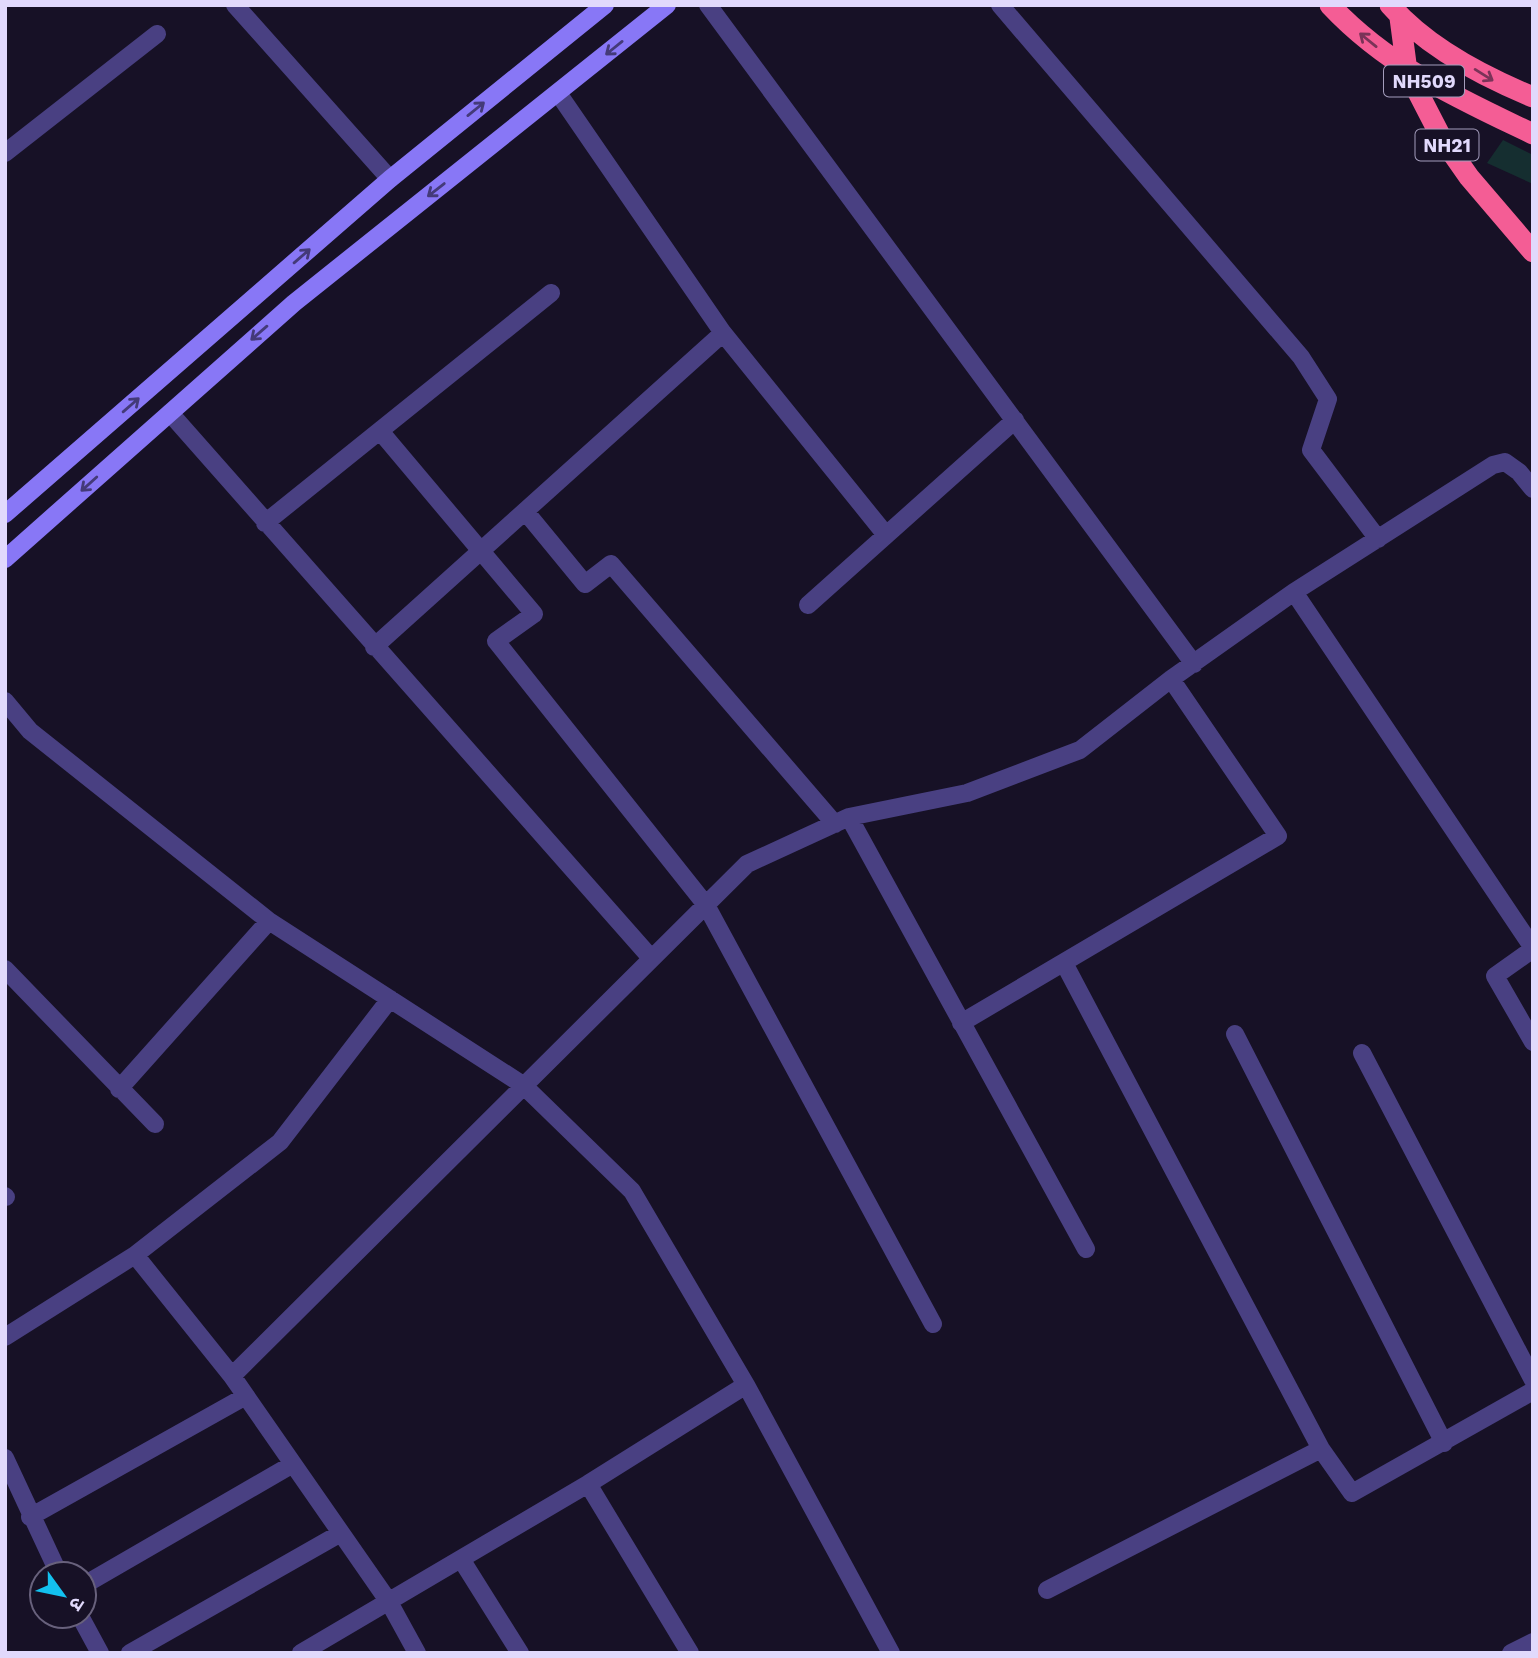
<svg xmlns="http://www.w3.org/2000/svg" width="1538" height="1658" font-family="'Work Sans','Noto Sans Devanagari',sans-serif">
<rect width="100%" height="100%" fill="#171126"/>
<path fill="#152e30" d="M 1503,140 L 1533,155 L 1533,184 L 1487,163 Z"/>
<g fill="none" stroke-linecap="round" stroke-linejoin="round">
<path stroke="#494082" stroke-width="18" d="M 235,5 L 390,179
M 708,5 L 1194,664
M 1000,5 L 1301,357 L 1328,399 L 1311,450 L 1378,539
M 558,93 L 723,333 L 886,535
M 5,153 L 157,34
M 170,413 L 651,958
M 380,431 L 534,614 L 496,641 L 706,905 L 933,1324
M 525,511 L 585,584 L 611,564 L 835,824
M 265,523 L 551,293
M 1294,592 L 1533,948
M 808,605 L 1015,420
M 374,647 L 723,333
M 5,701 L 30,731 L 269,921 L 523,1085 L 632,1191 L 746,1385 L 891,1653
M 849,817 L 1086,1249
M 1533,949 L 1495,976 L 1533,1042
M 1064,963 L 1321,1449
M 5,969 L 155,1124
M 961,1023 L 1278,836 L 1171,679
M 1235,1034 L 1444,1443
M 1362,1053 L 1533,1380
M 119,1089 L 269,921
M 5,1196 L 6,1197
M 135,1255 L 232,1376 L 389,1602 L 417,1653
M 5,1337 L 135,1255 L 280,1142 L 390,999
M 232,1376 L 747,864 L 849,817 L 967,793 L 1080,750 L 1171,679 L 1294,592 L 1493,465 L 1505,462 L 1519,472 L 1533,489
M 5,1458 L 59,1574
M 588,1484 L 690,1653
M 30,1517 L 246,1396
M 461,1559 L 520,1653
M 84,1585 L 293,1464
M 1047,1590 L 1321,1449 L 1352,1493 L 1533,1391
M 80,1616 L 100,1653
M 130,1653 L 341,1533
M 301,1653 L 588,1484 L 746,1385
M 1511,1653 L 1533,1642"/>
<path stroke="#8877f6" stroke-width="18" d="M 5,514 L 390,179 L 605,5
M 5,559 L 294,303 L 667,5"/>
<path stroke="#f45d95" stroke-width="21" d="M 1330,5 C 1388,67 1458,98 1533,134
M 1390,5 C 1426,47 1482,76 1533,97
M 1400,18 L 1407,71 L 1441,137 L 1469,177 L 1533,252"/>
</g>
<defs><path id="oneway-shaft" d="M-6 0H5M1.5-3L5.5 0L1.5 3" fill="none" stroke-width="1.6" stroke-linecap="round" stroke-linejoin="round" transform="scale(1.75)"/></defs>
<g stroke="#7a3358">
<use href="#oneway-shaft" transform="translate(1368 40) rotate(-141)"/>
<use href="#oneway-shaft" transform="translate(1484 75) rotate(32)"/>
</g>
<g stroke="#443a79">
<use href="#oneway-shaft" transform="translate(614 48) rotate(141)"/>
<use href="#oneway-shaft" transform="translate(476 109) rotate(-39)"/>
<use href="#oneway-shaft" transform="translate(436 190) rotate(142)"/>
<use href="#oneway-shaft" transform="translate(302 256) rotate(-41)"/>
<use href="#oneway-shaft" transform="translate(259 333) rotate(139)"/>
<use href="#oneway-shaft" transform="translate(131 405) rotate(-41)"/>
<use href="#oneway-shaft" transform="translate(89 484) rotate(138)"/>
</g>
<g text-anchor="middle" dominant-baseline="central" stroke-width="5" stroke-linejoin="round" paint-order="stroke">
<g fill="#171126" stroke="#a49dbc" stroke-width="2">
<rect x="1384" y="65.5" width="80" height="31" rx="5"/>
<rect x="1415.5" y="129.5" width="63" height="31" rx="5"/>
</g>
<g font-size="19" font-weight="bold" fill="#e1d9fc">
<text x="1424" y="81">NH509</text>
<text x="1447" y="145">NH21</text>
</g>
</g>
<rect width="1538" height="1658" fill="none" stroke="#e1d9fc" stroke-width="14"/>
<g transform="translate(63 1595) rotate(123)"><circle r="33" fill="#171126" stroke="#68617c" stroke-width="2"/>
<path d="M0-5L12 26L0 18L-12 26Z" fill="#13c1ef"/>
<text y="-10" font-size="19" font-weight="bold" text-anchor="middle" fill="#e1d9fc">उ</text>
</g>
</svg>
